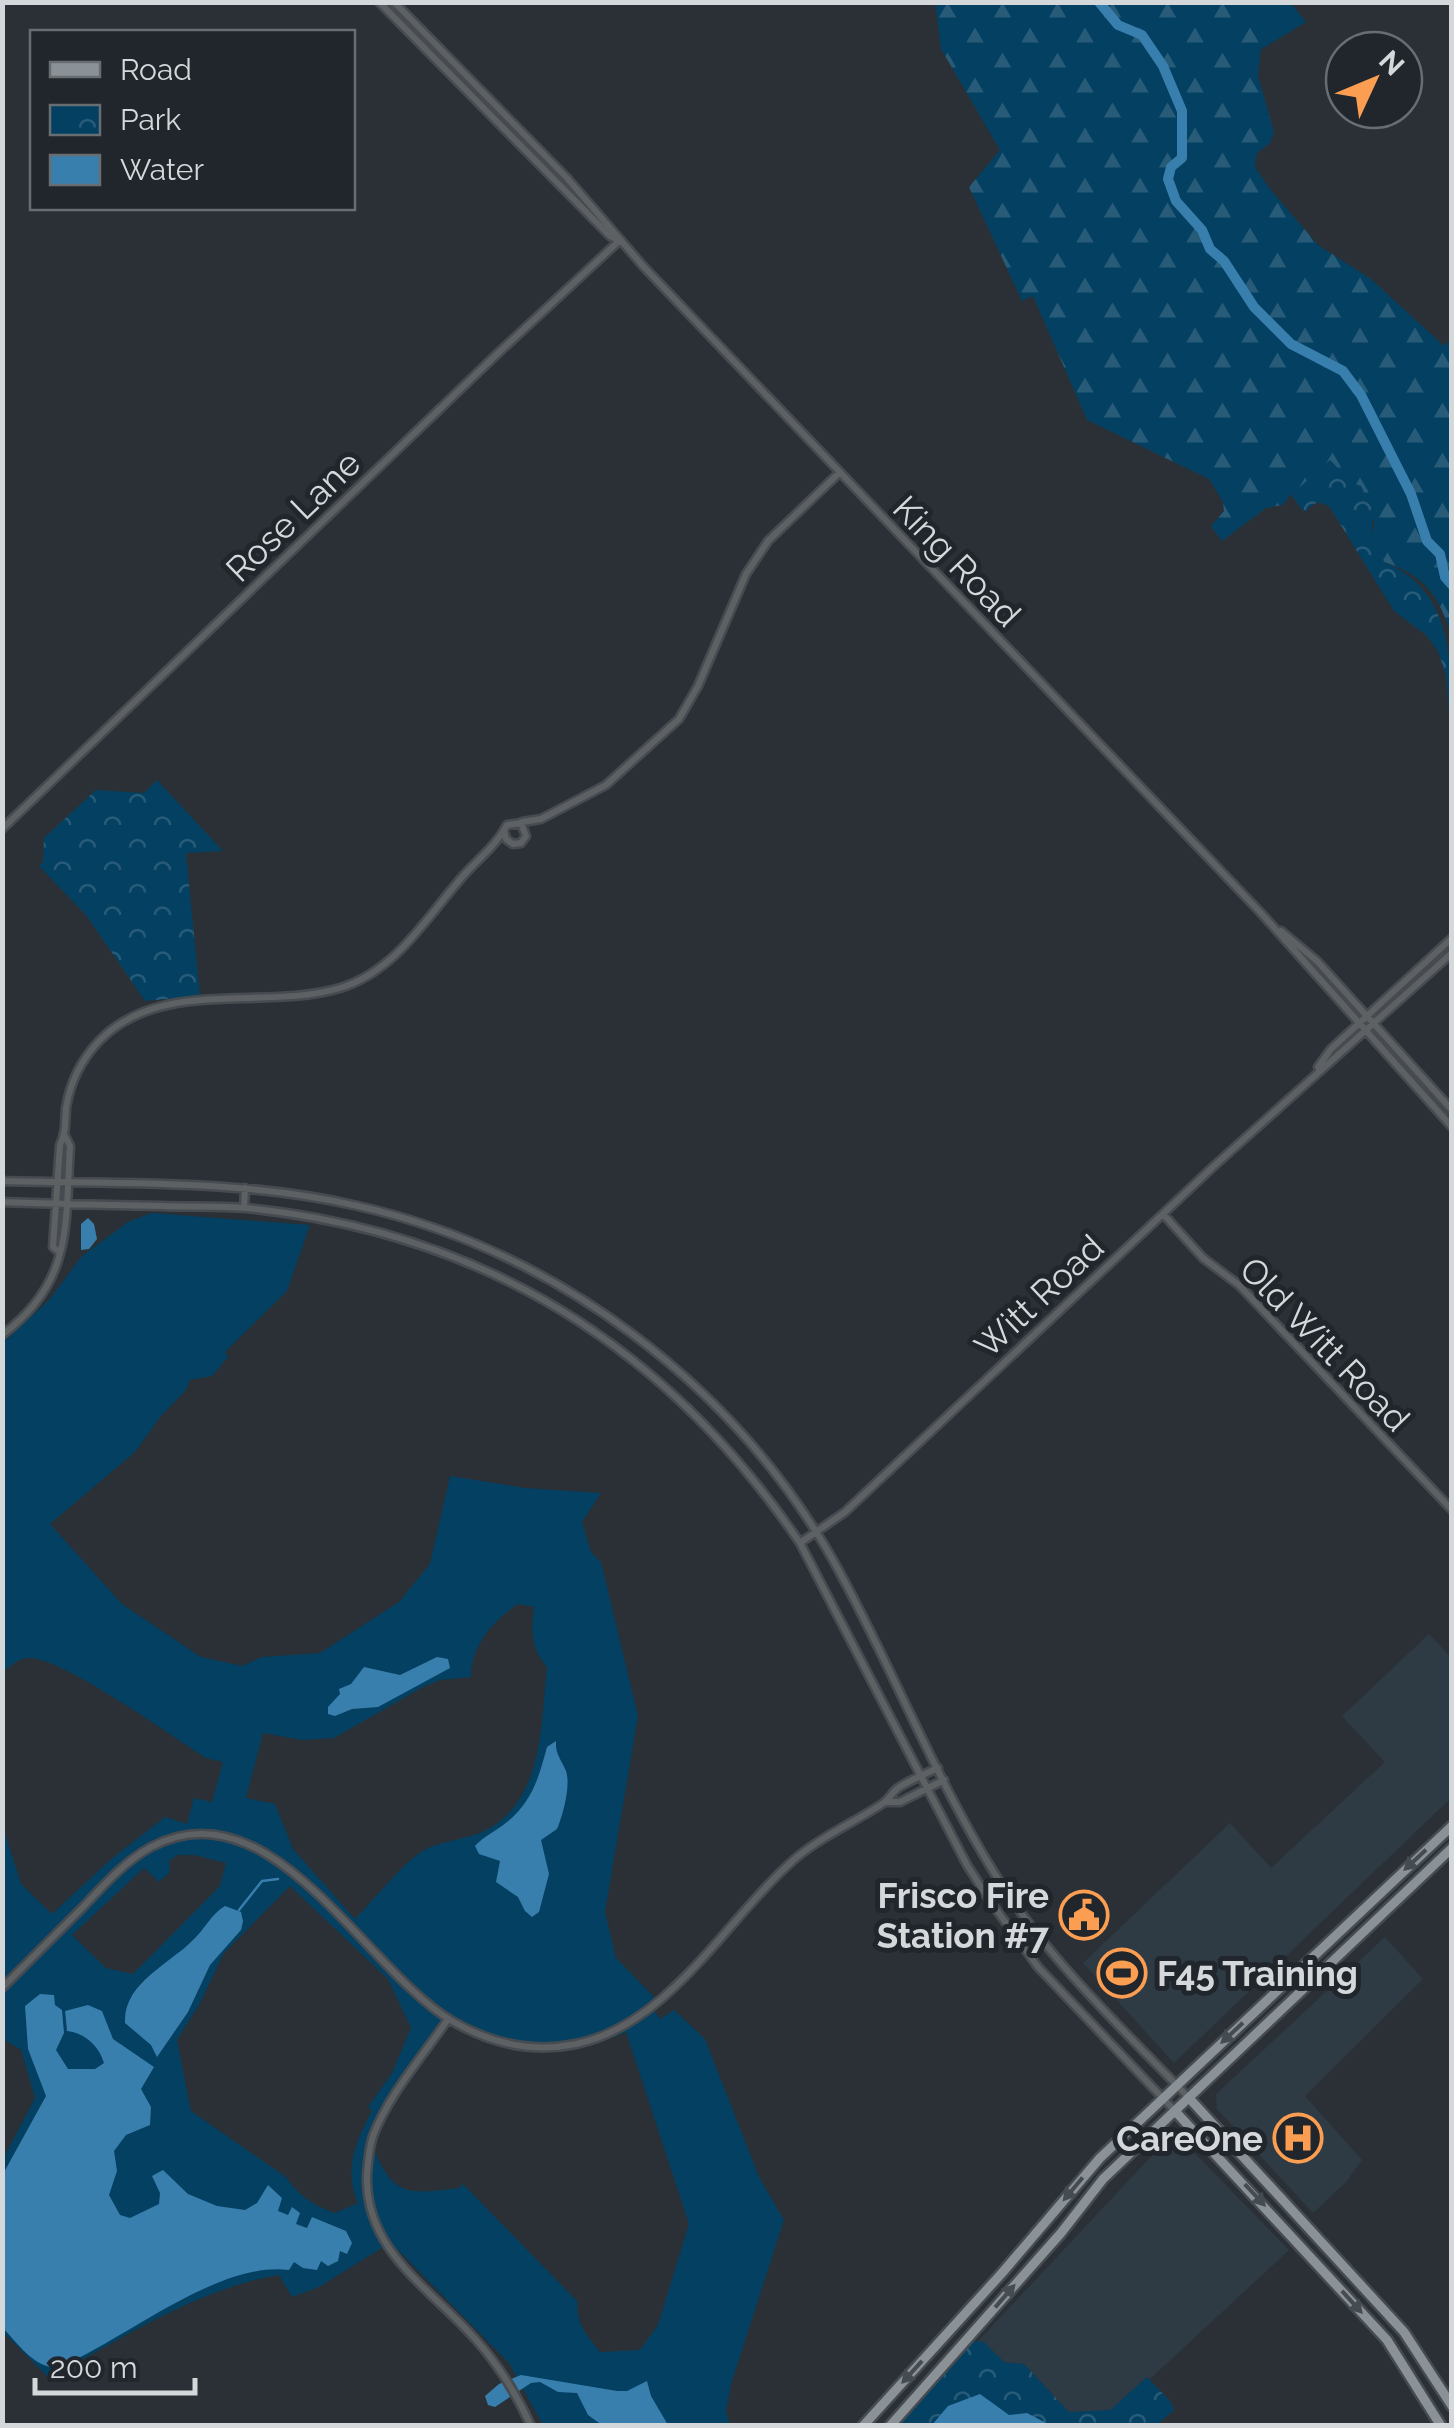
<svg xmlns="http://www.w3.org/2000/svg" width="1454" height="2428" font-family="Raleway,sans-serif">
<defs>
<pattern id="forest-firs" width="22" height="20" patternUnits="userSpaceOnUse" patternTransform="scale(2.5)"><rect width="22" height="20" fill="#034062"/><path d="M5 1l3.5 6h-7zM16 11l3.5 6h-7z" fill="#275b78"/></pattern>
<pattern id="park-crowns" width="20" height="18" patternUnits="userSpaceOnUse" patternTransform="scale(2.5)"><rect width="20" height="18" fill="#034062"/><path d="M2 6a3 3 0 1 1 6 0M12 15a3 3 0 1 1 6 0" fill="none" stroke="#275b78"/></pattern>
</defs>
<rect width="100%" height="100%" fill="#2a3035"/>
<path fill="#2e3b44" d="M 1429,1634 L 1451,1657 L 1451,1798 L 1174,2063 L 1083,1963 L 1230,1823 L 1271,1868 L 1385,1762 L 1342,1716 Z
M 1385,1937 L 1423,1979 L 1305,2096 L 1362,2160 L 1346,2182 L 1313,2213 L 1217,2109 L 1216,2094 Z
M 1176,2139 L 1182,2140 L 1289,2250 L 1149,2380 L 1147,2377 L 1110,2411 L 1069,2412 L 1024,2364 L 1004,2362 L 984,2342 L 978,2341 L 1162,2145 Z"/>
<path fill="#034062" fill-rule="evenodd" d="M 1254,3 L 1291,3 L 1306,22 L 1262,49 Z
M 152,1213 L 310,1225 L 287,1291 L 225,1352 L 228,1357 L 212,1376 L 190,1380 L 186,1390 L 161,1416 L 135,1452 L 50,1524 L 122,1604 L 201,1657 L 242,1666 L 262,1657 L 320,1653 L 399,1602 L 430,1564 L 450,1476 L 525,1488 L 601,1493 L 582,1522 L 591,1552 L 601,1562 L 638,1716 L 605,1912 L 616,1958 L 655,1998 L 649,2004 L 660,2019 L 674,2010 L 705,2039 L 759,2177 L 784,2220 L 731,2384 L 726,2411 L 730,2425 L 543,2425 L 509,2363 L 393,2245 L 380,2249 L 319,2287 L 292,2297 L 279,2275 C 196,2289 122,2339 49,2378 L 3,2332 L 3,2159 L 35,2098 L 21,2050 L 3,2039 L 3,1827 L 21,1884 L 52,1914 L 110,1860 L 165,1817 L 187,1824 L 194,1798 L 212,1802 L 223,1762 L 206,1758 C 173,1737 63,1658 30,1658 C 19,1658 10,1666 3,1672 L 3,1343 L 49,1300 L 82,1256 L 128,1222 ZM 518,1604 L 534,1607 C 531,1630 531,1649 547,1667 C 541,1722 544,1798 488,1829 C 468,1840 441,1840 421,1852 C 402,1864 372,1902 355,1919 L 293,1849 L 275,1804 L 246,1798 L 263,1733 L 302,1740 L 334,1738 L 423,1687 L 440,1680 L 471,1677 C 471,1645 494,1620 518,1604 ZM 178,1855 L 195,1855 L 226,1863 L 220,1886 L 133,1974 L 106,1968 L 72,1935 L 144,1868 L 159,1882 L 170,1872 L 169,1861 ZM 290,1886 L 388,1979 L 411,2028 L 392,2073 L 368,2107 L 372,2110 C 356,2142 343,2168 358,2203 L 335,2213 C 313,2205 299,2196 286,2177 L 191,2111 L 177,2040 L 199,2005 L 224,1953 ZM 448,2025 C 465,2031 482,2041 500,2046 C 542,2057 587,2049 626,2032 L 689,2224 L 658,2325 L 640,2350 L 600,2352 C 588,2336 575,2323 578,2302 L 463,2184 L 459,2188 C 409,2194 393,2198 373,2147 L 384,2118 Z"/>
<path fill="url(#forest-firs)" d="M 935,3 L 1254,3 L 1262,40 L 1258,76 L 1274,132 L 1270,143 L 1257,153 L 1255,167 L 1270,189 L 1318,245 L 1371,279 L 1444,346 L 1451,339 L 1451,636 C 1440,596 1424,575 1384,562 L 1372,537 L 1374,522 L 1352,484 L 1343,480 L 1291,494 L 1283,505 L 1266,508 L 1222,541 L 1211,526 L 1224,511 L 1223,502 L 1209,479 L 1087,420 L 1033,296 L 1022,301 L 969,187 L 1000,150 L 941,49 Z"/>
<path fill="url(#park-crowns)" d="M 1330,460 L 1342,472 L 1343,480 L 1361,486 L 1372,508 L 1372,537 L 1384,562 C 1454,591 1452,662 1451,734 L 1446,676 L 1438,651 L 1426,635 L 1394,611 L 1329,506 L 1317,502 L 1304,512 L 1291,495 Z
M 157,780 L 223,851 L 186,853 L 200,996 L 145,1001 L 86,915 L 39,866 L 43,862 L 44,838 L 96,790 L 144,793 Z
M 978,2341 L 984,2342 L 1004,2362 L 1024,2364 L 1069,2412 L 1110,2410 L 1147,2377 L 1170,2401 L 1174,2410 L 1157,2425 L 895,2426 L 971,2342 Z"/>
<path fill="#397fae" d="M 88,1218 L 94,1224 L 97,1239 L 89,1249 L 81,1250 L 81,1224 Z
M 437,1657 L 448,1659 L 450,1668 L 378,1707 L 352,1709 L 335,1716 L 328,1714 L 328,1707 L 340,1694 L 339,1689 L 351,1684 L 364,1667 L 400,1675 Z
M 556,1741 C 555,1754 561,1759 566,1771 C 571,1785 563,1815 557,1829 L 541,1840 L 549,1874 L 539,1912 L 532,1917 L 525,1911 L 518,1897 L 496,1882 L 500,1861 L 479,1854 L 475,1846 C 484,1836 496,1831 507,1822 C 532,1802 539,1777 547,1747 Z
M 225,1906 L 241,1912 L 243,1921 L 241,1930 L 210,1965 L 188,2012 L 157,2057 L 151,2045 L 125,2023 C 123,1983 170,1964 193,1940 C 205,1929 211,1914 225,1906 Z
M 40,1994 L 54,1995 L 55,2005 L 62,2010 L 64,2033 L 56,2050 L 68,2069 L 95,2069 L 104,2063 C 99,2046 85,2033 67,2031 L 65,2011 L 88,2005 L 102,2011 L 113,2039 L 154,2067 L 141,2089 L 151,2107 L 150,2125 L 126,2135 L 114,2151 L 117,2171 L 109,2195 L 120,2215 L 130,2218 L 159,2204 L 160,2193 L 152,2176 L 163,2170 L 188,2194 L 217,2206 L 245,2210 L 257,2203 L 268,2185 L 282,2198 L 278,2211 L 288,2215 L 292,2207 L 300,2213 L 296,2224 L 307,2228 L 312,2217 L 346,2231 L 352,2243 L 347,2254 L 340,2251 L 338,2261 L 328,2266 L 321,2261 L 317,2270 L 303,2268 L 294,2262 L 289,2270 C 217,2261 125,2340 59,2367 C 36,2370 18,2344 3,2328 L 3,2174 L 46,2096 L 28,2049 L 25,2006 Z
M 521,2375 L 617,2391 L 627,2391 L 647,2381 L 651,2396 L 668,2425 L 602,2425 L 588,2415 L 577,2393 L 558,2392 L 540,2382 L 531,2383 L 495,2407 L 488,2405 L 485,2396 L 499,2384 Z
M 980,2394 L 1009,2415 L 1027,2413 L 1046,2423 L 1045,2426 L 932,2425 L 948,2406 Z"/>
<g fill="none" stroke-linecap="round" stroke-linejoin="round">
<path stroke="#397fae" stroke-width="2.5" d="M 239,1910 L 262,1881 L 278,1879"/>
<path stroke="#397fae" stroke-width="10" d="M 1099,2 L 1118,25 L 1142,35 L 1163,66 L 1182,111 L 1182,158 L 1171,167 L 1168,179 L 1176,201 L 1202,230 L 1210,249 L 1224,261 L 1254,307 L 1291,344 L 1343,371 L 1361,395 L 1411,494 L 1427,541 L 1440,554 L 1445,577 L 1452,585"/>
<g stroke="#454b50" stroke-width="11">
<path id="minor" d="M 379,2 L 610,236 L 618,240
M 394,2 L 567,178 L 643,266 L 1261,913 L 1452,1127
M 522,822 L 541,819 L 606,785 L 679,719 L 698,686 L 746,574 L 768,541 L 839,473
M 2,829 L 496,355 L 619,241
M 1281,931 L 1317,961 L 1452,1110
M 1318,1067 L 1331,1049 L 1452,938
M 2,1181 C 121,1184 243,1179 358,1206 C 556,1251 733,1384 833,1560 C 890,1662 932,1772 993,1871 C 1045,1957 1120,2026 1189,2098
M 2,1202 C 56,1204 109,1205 162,1206 C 190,1207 219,1206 246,1208 C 483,1232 667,1347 800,1543 L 967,1865 L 990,1901 L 1038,1967 L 1175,2111
M 244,1208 L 245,1188
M 1163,1214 L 1203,1258 L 1239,1285 L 1452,1510
M 59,1252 L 53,1247 L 60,1145 C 66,1133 65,1122 66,1108 C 70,1083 82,1059 99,1041 C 161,977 263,1011 340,988 C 395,972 427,917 463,876 C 478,859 496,846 507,825 L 521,823 L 526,836 L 521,843 L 513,844 L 506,839 L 504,830
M 2,1335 C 73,1282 65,1226 70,1146 L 65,1136
M 800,1543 L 845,1512 L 1214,1166 L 1452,953
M 888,1802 L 900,1802 L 944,1780
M 2,1988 C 29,1961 56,1934 83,1907 C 103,1886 125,1861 151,1847 C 272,1783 364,1969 452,2021 C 490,2043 533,2053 576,2044 C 667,2025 723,1925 787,1866 C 815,1839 850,1825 882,1804 C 889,1800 891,1793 898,1788 C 910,1780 925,1774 938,1768
M 448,2019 C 423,2056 389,2094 373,2136 C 369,2148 368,2161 367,2174 C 364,2252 432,2289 477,2341 C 500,2367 517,2395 531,2426"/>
</g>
<g stroke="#454b50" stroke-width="14">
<path id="major" d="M 1189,2098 L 1404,2332 L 1452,2406
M 1175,2111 L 1387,2340 L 1441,2426
M 863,2426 L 1002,2273 L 1100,2158 L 1452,1826
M 890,2426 L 1061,2233 L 1103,2179 L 1452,1848"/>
</g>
<use href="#minor" stroke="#5e6163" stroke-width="6"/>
<use href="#major" stroke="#8b9297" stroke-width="9"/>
</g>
<defs><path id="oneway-solid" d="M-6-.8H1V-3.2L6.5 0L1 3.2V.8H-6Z" transform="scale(2.5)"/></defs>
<g fill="#454c51">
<use href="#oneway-solid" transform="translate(1415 1860) rotate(137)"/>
<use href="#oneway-solid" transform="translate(1232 2033) rotate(137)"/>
<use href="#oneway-solid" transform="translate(1073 2189) rotate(130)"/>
<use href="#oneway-solid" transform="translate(1255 2195) rotate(47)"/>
<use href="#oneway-solid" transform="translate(1005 2296) rotate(-49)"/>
<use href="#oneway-solid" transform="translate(1352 2302) rotate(48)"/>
<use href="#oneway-solid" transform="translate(912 2372) rotate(132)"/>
</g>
<defs>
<g id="civic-ring" transform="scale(2.5)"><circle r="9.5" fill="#20262b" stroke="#fc9e52" stroke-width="1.5"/><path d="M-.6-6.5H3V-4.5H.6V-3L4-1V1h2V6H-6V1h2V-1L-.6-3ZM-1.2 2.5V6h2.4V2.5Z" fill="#fc9e52"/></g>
<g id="stadium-ring" transform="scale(2.5)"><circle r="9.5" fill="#20262b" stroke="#fc9e52" stroke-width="1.5"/><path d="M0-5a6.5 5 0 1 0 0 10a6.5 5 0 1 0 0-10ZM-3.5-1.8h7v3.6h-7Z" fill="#fc9e52"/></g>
<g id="hospital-ring" transform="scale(2.5)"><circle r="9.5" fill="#20262b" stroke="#fc9e52" stroke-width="1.5"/><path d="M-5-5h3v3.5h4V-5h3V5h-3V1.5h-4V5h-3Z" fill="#fc9e52"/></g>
</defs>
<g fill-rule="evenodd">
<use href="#civic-ring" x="1084" y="1915"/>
<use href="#stadium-ring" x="1122" y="1973"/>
<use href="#hospital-ring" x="1298" y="2138"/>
</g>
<g text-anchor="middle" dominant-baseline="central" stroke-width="10" stroke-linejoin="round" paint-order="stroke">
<g font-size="35" fill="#d4d8db" stroke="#20262b">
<text transform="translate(293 516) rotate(-44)">Rose Lane</text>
<text transform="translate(957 561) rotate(46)">King Road</text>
<text transform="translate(1039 1296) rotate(-43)">Witt Road</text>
<text transform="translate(1325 1344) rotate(46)">Old Witt Road</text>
</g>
<g font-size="35" font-weight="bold" fill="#d4d8db" stroke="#20262b" text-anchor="end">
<text x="1049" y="1895">Frisco Fire<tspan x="1049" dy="40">Station #7</tspan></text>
<text x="1157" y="1973" text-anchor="start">F45 Training</text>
<text x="1263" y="2138">CareOne</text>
</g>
</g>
<rect width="1454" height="2428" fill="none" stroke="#d4d8db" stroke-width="10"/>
<rect x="30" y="30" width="325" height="180" fill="#20262b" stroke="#686d71" stroke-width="2.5"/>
<rect x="50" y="62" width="50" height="15" fill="#8b9297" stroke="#686d71" stroke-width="2.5"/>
<text x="120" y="80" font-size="30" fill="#d4d8db">Road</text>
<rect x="50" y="105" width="50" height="30" fill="url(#park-crowns)" stroke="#686d71" stroke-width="2.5"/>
<text x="120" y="130" font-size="30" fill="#d4d8db">Park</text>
<rect x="50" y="155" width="50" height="30" fill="#397fae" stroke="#686d71" stroke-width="2.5"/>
<text x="120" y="180" font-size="30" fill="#d4d8db">Water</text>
<g transform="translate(1374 80) rotate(46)"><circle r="48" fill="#20262b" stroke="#686d71" stroke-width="2.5"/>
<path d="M0-8L18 38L0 25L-18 38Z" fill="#fc9e52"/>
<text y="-15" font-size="28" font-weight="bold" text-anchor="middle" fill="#d4d8db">N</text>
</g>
<path d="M35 2378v15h160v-15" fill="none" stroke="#d4d8db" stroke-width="5"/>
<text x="50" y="2378" font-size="30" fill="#d4d8db" stroke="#20262b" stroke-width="8" paint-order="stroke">200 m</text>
</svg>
